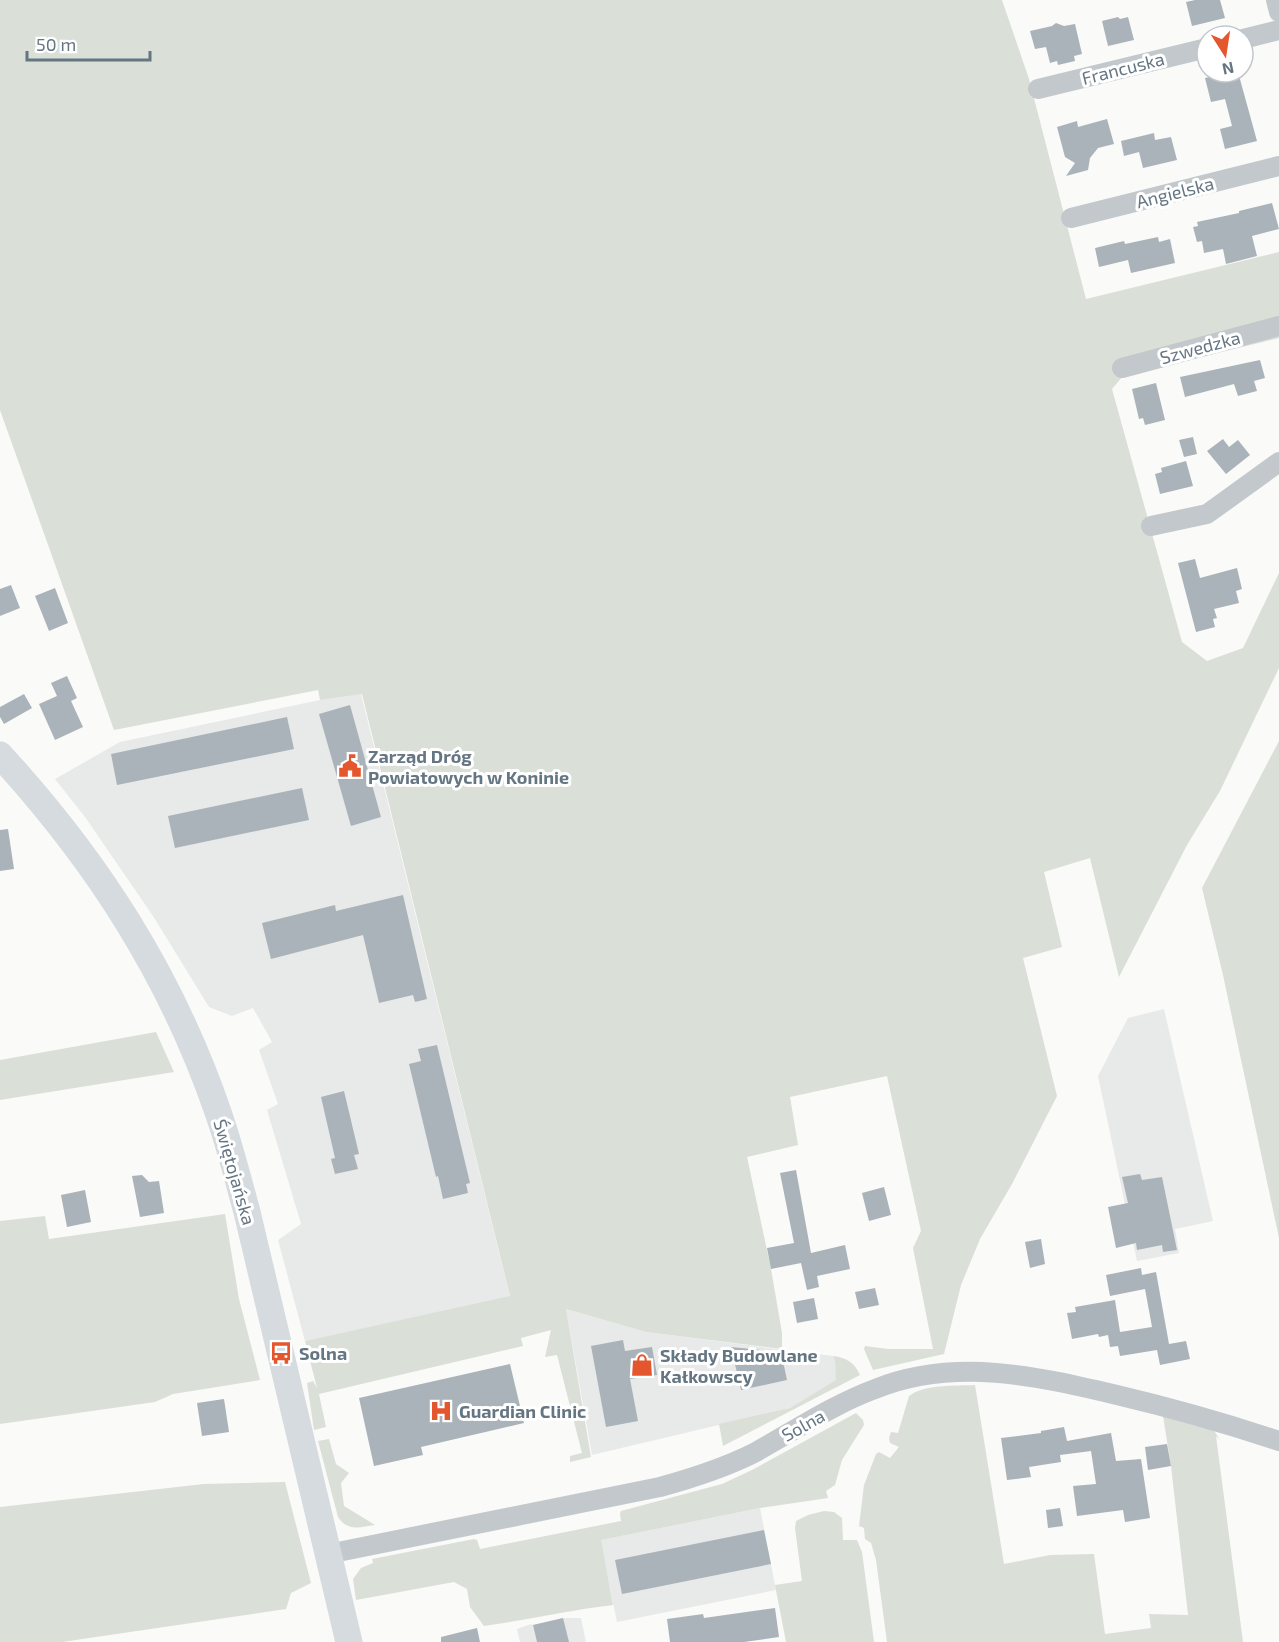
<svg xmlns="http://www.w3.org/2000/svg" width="1279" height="1642" font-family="'Exo 2',sans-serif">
<rect width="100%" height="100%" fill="#fafaf8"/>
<path fill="#e8e9e9" d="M 361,694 L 510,1297 L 305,1341 L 278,1240 L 301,1224 L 267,1110 L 278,1104 L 259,1050 L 272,1042 L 253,1008 L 232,1016 L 209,1007 L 153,916 L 85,817 L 55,779 L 120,742 L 320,700 Z
M 1164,1009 L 1213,1221 L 1175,1229 L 1179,1253 L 1137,1261 L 1098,1076 L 1128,1018 Z
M 566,1309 L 646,1332 L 833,1356 L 835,1361 L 837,1380 L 790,1408 L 592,1455 Z
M 760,1508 L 776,1590 L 617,1622 L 600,1540 Z
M 563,1618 L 581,1618 L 586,1642 L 520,1642 L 517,1629 L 531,1624 L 533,1625 Z"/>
<path fill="#dadfd7" d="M 0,0 L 1002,0 L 1029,79 L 1086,299 L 1279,252 L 1279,338 L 1123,376 L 1112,389 L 1182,642 L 1207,661 L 1243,648 L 1279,573 L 1279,668 L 1220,791 L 1187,845 L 1119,977 L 1090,858 L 1044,872 L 1062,947 L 1023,958 L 1057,1096 L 1012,1184 L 980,1239 L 961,1285 L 944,1354 L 873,1370 L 864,1349 L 865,1346 L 888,1349 L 933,1349 L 913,1248 L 921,1231 L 887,1076 L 790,1097 L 798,1145 L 747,1157 L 771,1269 L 782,1333 L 782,1349 L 646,1332 L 566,1309 L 591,1457 L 570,1462 L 570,1456 L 582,1453 L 557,1355 L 545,1357 L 551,1330 L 521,1338 L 523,1346 L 319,1394 L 326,1427 L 314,1430 L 307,1383 L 313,1381 L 317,1388 L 305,1341 L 510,1296 L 362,694 L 320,700 L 318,690 L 114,730 L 0,410 Z
M 1279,741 L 1279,1238 L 1223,975 L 1202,888 Z
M 156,1032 L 174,1072 L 0,1100 L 0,1060 Z
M 225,1214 L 239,1299 L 260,1380 L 173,1394 L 155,1402 L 0,1424 L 0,1221 L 45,1216 L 49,1239 Z
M 833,1356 C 847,1358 854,1362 860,1375 L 723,1446 L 719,1424 L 790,1408 L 836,1380 L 835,1361 Z
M 975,1385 L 1004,1564 L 1050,1555 L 1094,1554 L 1105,1634 L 1151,1628 L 1149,1614 L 1188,1615 L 1171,1466 L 1163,1416 L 1213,1429 L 1220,1440 L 1216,1436 L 1243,1642 L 887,1642 L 876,1560 L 871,1543 L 865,1539 L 864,1528 L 859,1526 L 864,1485 L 876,1454 L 879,1452 L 890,1458 L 899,1447 L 890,1443 L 889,1438 L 891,1432 L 898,1433 L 909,1396 C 925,1384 956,1386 975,1385 Z
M 856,1413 L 863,1420 L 864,1425 L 842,1460 L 835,1485 L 826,1491 L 828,1498 L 760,1508 L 601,1540 L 613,1605 C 570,1610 527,1620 484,1626 L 470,1607 L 467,1589 L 454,1582 L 356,1600 L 353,1579 L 361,1568 L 373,1563 L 372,1559 L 474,1539 L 477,1540 L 480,1549 L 621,1521 L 620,1514 L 621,1511 L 722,1484 L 752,1470 Z
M 329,1439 L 336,1464 L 349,1473 L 341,1483 L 344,1506 L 375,1525 C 360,1527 348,1532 338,1517 L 318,1441 Z
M 285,1482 L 311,1583 L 291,1593 L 286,1609 L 62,1642 L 0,1642 L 0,1507 L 204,1484 Z
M 824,1511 L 834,1512 L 842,1518 L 843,1540 L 857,1540 L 862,1552 L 874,1642 L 786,1642 L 775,1585 L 802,1581 L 795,1528 L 796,1521 L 808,1515 Z"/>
<path fill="#aab3b9" d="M 1195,0 L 1220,0 L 1225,18 L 1192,26 L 1186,2 Z
M 1118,17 L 1120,19 L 1128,17 L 1134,40 L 1108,46 L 1102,21 Z
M 1056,23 L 1064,26 L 1075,24 L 1082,54 L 1074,56 L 1075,61 L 1058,65 L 1057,61 L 1050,63 L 1046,47 L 1035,49 L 1030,31 L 1052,26 Z
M 1216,72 L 1238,72 L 1257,141 L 1225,149 L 1220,129 L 1232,126 L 1225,99 L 1211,102 L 1205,78 L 1217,75 Z
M 1107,119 L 1114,144 L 1098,148 L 1090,158 L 1088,170 L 1066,176 L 1075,163 L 1065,157 L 1057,127 L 1077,121 L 1078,127 Z
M 1154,133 L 1155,140 L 1171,137 L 1177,160 L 1143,168 L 1139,152 L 1124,156 L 1121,141 Z
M 1272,203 L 1279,229 L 1252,236 L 1257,256 L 1226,264 L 1223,249 L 1204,253 L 1202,241 L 1197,242 L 1193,227 L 1198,226 L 1197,222 L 1239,213 L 1239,211 Z
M 1158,237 L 1159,242 L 1170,239 L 1175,263 L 1131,273 L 1128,260 L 1099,267 L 1095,248 L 1124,241 L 1125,244 Z
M 1260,360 L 1265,378 L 1254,381 L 1257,391 L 1238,396 L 1234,384 L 1185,397 L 1180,377 Z
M 1156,383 L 1165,420 L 1145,425 L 1143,418 L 1139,419 L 1132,389 Z
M 1193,437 L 1197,454 L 1184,457 L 1179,440 Z
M 1223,439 L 1229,447 L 1238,440 L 1250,455 L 1226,474 L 1207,451 Z
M 1186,461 L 1193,486 L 1160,494 L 1155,474 L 1162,472 L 1161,468 Z
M 1195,559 L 1200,578 L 1237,568 L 1242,589 L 1236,591 L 1239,603 L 1214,609 L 1217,618 L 1213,619 L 1215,627 L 1196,632 L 1178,563 Z
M 11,585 L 20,608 L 0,616 L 0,589 Z
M 55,588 L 68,623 L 49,631 L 35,596 Z
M 67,676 L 77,698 L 71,701 L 83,727 L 55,740 L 39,704 L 57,696 L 51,683 Z
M 24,694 L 32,708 L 4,724 L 0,717 L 0,707 Z
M 350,705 L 381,817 L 351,826 L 319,714 Z
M 287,717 L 294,749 L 117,785 L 111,754 Z
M 302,788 L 309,820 L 175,848 L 168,816 Z
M 8,829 L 14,869 L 0,871 L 0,830 Z
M 403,895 L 427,999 L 415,1002 L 413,995 L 379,1003 L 363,935 L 271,959 L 262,923 L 335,905 L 336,911 Z
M 437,1045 L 470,1183 L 466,1184 L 468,1193 L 443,1199 L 438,1176 L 436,1177 L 409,1064 L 421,1061 L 418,1049 Z
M 344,1091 L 359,1154 L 354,1155 L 358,1169 L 335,1174 L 331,1159 L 335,1158 L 321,1097 Z
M 796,1170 L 811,1253 L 845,1245 L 850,1269 L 817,1276 L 819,1287 L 807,1290 L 801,1263 L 771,1269 L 767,1248 L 794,1243 L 780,1173 Z
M 1140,1174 L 1142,1180 L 1162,1177 L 1177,1250 L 1163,1252 L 1162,1245 L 1137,1250 L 1136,1243 L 1116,1248 L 1108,1207 L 1128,1203 L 1122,1177 Z
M 142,1175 L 149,1182 L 159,1181 L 164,1213 L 140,1217 L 132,1176 Z
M 884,1187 L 891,1215 L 869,1221 L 862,1193 Z
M 85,1190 L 91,1222 L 67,1227 L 61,1195 Z
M 1041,1239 L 1045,1264 L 1030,1268 L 1025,1242 Z
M 1141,1268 L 1142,1275 L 1156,1272 L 1169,1344 L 1186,1341 L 1190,1359 L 1160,1365 L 1157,1350 L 1120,1356 L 1118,1346 L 1110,1347 L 1108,1335 L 1099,1337 L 1098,1334 L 1072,1339 L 1067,1313 L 1076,1312 L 1075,1307 L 1115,1300 L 1120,1332 L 1152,1327 L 1145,1289 L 1110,1296 L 1106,1275 Z
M 875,1288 L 879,1305 L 859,1309 L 855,1292 Z
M 814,1298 L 818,1319 L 797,1323 L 793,1302 Z
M 623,1340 L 625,1351 L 652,1347 L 657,1375 L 630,1379 L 638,1421 L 606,1427 L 591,1346 Z
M 731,1347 L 781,1352 L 787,1380 L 741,1390 Z
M 510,1364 L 524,1423 L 421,1447 L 423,1455 L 374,1466 L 359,1398 Z
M 224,1399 L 229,1432 L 202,1436 L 197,1403 Z
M 1064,1427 L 1067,1441 L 1111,1433 L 1116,1461 L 1141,1459 L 1150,1518 L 1125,1522 L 1123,1510 L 1077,1516 L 1073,1486 L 1096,1484 L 1091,1451 L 1060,1455 L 1061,1462 L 1029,1467 L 1031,1477 L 1007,1480 L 1001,1438 L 1041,1433 L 1041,1431 Z
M 1167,1444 L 1171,1466 L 1148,1470 L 1145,1447 Z
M 1060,1508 L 1063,1526 L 1048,1528 L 1046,1510 Z
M 764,1530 L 771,1564 L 622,1594 L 615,1560 Z
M 775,1608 L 779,1637 L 744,1642 L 670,1642 L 667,1619 L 703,1614 L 704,1618 Z
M 563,1618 L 569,1642 L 537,1642 L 533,1625 Z
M 477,1628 L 480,1642 L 441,1642 L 441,1637 Z"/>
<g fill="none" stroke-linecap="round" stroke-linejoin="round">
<path stroke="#c3c8cc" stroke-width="20" d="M 1276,0 L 1279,12
M 1243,39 L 1279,30
M 1038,89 L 1207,48
M 1071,218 L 1279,166
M 1122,368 L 1279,326
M 1151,526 L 1207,514 L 1279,462
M 328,1554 L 660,1487 C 693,1478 724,1468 754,1453 C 794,1431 832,1405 875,1389 C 955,1357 1036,1376 1117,1395 C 1172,1408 1225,1423 1279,1441"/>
<path stroke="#d6dbdf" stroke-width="27" d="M 0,755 C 98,862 172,977 219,1115 C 230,1147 238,1179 247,1212 L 349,1642"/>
</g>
<defs>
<g id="civic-bare" transform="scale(1.8)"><path d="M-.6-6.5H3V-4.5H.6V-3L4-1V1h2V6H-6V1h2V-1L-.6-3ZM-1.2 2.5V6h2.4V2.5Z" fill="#e4572e" stroke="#fff" stroke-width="2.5" paint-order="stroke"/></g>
<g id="bus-bare" transform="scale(1.8)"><path d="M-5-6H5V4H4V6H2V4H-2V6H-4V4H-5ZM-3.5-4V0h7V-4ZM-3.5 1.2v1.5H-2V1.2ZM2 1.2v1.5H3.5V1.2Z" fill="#e4572e" stroke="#fff" stroke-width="2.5" paint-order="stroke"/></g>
<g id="shop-bare" transform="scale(1.8)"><path d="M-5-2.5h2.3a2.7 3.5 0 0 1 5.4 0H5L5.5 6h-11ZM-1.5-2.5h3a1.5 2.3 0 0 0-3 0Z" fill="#e4572e" stroke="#fff" stroke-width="2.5" paint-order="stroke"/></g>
<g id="hospital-bare" transform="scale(1.8)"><path d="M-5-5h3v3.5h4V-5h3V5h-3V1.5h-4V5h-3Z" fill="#e4572e" stroke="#fff" stroke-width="2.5" paint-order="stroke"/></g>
</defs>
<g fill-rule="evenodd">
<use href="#civic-bare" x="350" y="766"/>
<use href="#bus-bare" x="281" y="1353"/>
<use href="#shop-bare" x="642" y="1365"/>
<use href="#hospital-bare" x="441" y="1411"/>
</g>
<g text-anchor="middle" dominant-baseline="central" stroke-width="6" stroke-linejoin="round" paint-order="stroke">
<g font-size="18" fill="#657683" stroke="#fff">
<text transform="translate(1123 68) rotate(-14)">Francuska</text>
<text transform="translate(1175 192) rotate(-14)">Angielska</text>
<text transform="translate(1200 347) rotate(-15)">Szwedzka</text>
<text transform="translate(235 1172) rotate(74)">Świętojańska</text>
<text transform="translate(803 1425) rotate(-29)">Solna</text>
</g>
<g font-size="18" font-weight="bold" fill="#657683" stroke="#fff" text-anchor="start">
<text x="368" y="756">Zarząd Dróg<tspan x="368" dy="21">Powiatowych w Koninie</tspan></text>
<text x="299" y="1353">Solna</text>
<text x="660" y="1355">Składy Budowlane<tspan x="660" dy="21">Kałkowscy</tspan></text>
<text x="459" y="1411">Guardian Clinic</text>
</g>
</g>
<g transform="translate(1225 54) rotate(168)"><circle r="28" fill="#ffffff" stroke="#c1c8cd" stroke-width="1.5"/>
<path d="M0-4.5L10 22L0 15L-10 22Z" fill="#e4572e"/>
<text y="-9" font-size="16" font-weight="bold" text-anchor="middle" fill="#657683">N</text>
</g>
<path d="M27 51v9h123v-9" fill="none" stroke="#657683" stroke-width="3"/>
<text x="36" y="51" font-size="18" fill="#657683" stroke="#ffffff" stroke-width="4.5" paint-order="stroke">50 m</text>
</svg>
